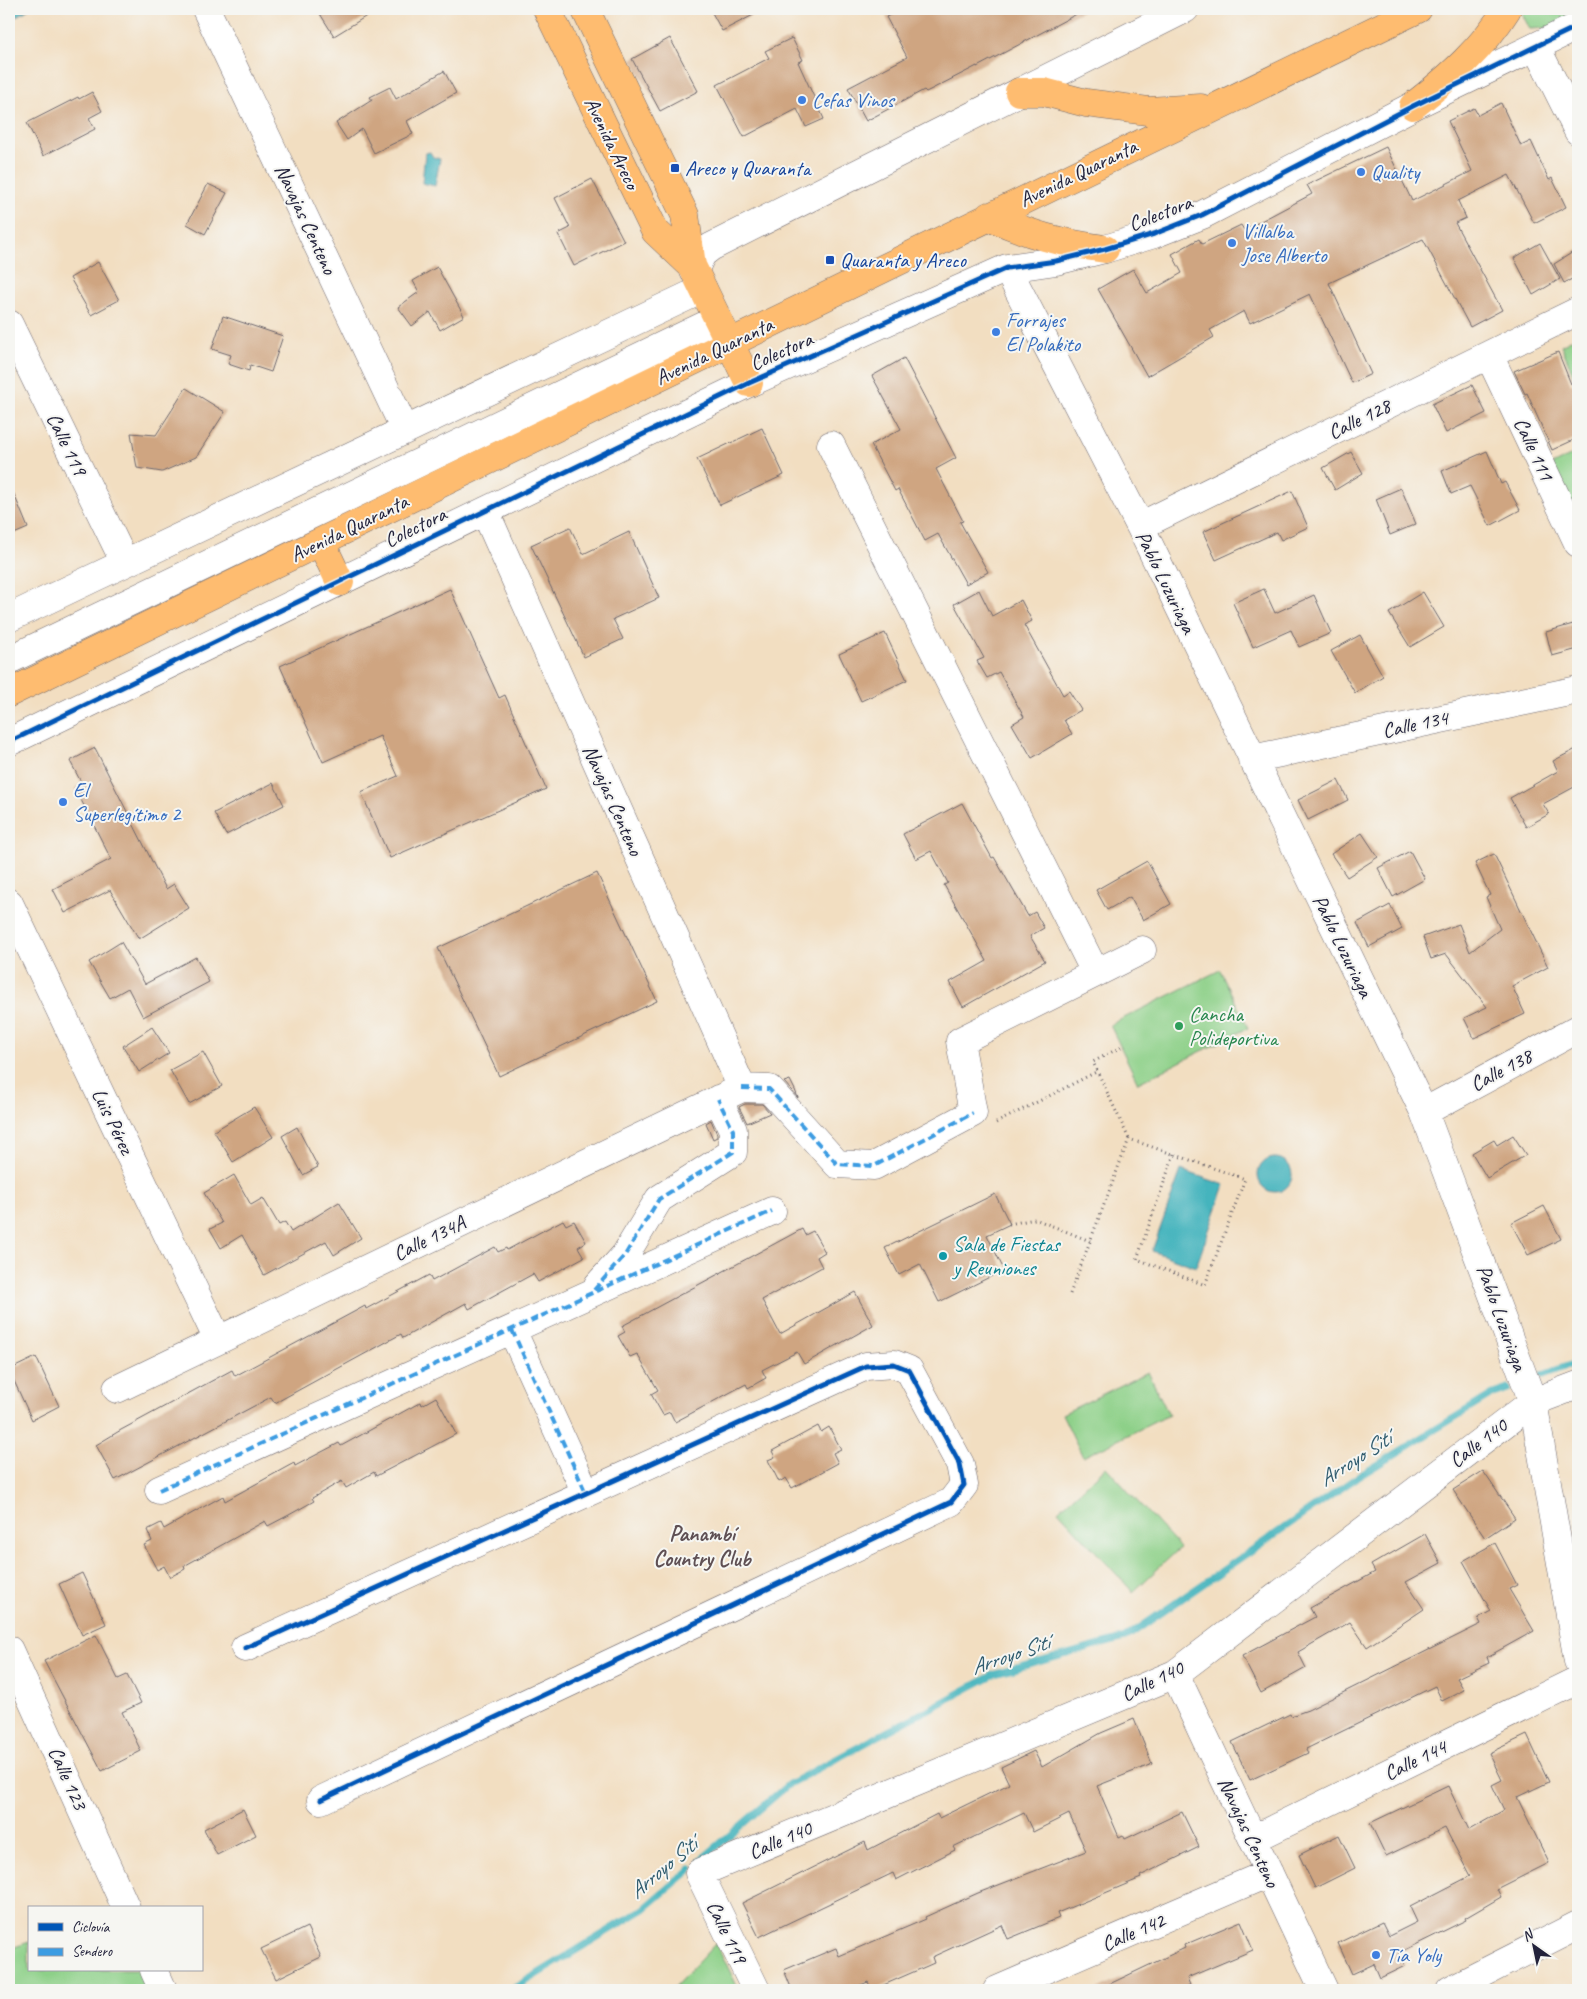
<svg xmlns="http://www.w3.org/2000/svg" width="1587" height="1999" font-family="Caveat,sans-serif">
<rect width="100%" height="100%" fill="#f6f6f2"/>
<filter id="ink" filterUnits="userSpaceOnUse"><feTurbulence type="fractalNoise" baseFrequency=".02" numOctaves="2"/><feDisplacementMap in="SourceGraphic" scale="10" xChannelSelector="R" yChannelSelector="G"/><feConvolveMatrix kernelMatrix="1 2 1 2 8 2 1 2 1" color-interpolation-filters="sRGB"/></filter>
<filter id="wash" filterUnits="userSpaceOnUse"><feTurbulence type="fractalNoise" baseFrequency=".0096" numOctaves="4" result="noise"/><feDisplacementMap in="SourceGraphic" scale="20" xChannelSelector="R" yChannelSelector="G"/><feGaussianBlur stdDeviation="1.12" result="paint"/><feColorMatrix in="noise" values="0 0 0 0 0 0 0 0 0 0 0 0 0 0 0 0 0 1.4 0 .05"/><feComposite in="paint" operator="in"/></filter>
<g filter="url(#wash)">
<rect width="100%" height="100%" fill="#f2dec1"/>
<path fill="#8dd088" stroke="#587962" d="M 1526,9 L 1578,9 L 1578,13 L 1547,28 L 1530,29 L 1522,14 Z
M 1578,336 L 1578,386 L 1561,345 Z
M 1578,452 L 1578,520 L 1552,465 Z
M 1220,970 L 1248,1028 L 1138,1083 L 1110,1025 Z
M 1148,1372 L 1169,1415 L 1083,1457 L 1062,1414 Z
M 1106,1467 L 1180,1548 L 1133,1592 L 1058,1511 Z
M 29,1942 L 29,1970 L 155,1970 L 165,1990 L 9,1990 L 9,1949 Z
M 716,1943 L 739,1990 L 672,1990 Z"/>
<path fill="#44b4bd" stroke="#336b7c" d="M 9,9 L 29,9 L 9,21 Z
M 430,152 L 433,157 L 440,159 L 435,186 L 422,183 L 425,153 Z
M1258 1175a17 17 0 1 1 34 0a17 17 0 1 1-34 0Z
M 1181,1170 L 1225,1185 L 1196,1267 L 1152,1251 Z"/>
<g fill="none" stroke-linecap="round" stroke-linejoin="round">
<path stroke="#44b4bd" stroke-width="7" d="M 1543,1375 L 1578,1362
M 701,1860 L 789,1784 L 995,1674 L 1125,1638 L 1356,1478 L 1493,1394 L 1508,1389
M 511,1990 L 644,1909 L 691,1869"/>
</g>
<g id="blocks">
<path fill="#cfa581" d="M 317,9 L 378,9 L 334,36 Z
M 710,9 L 765,9 L 722,31 Z
M 901,9 L 1086,9 L 977,67 L 977,66 L 926,92 L 924,90 L 866,121 L 848,88 L 907,57 L 886,17 Z
M 670,38 L 698,91 L 660,111 L 632,59 Z
M 792,38 L 803,60 L 798,62 L 824,119 L 806,127 L 797,109 L 744,137 L 717,85 L 769,58 L 765,51 Z
M 444,71 L 456,93 L 407,121 L 413,134 L 374,153 L 362,129 L 347,140 L 336,123 L 372,100 L 370,97 L 390,87 L 396,99 Z
M 92,92 L 102,111 L 89,118 L 95,129 L 43,156 L 27,123 L 78,97 L 79,99 Z
M 1501,103 L 1521,146 L 1531,141 L 1549,180 L 1552,178 L 1566,207 L 1534,223 L 1509,175 L 1458,201 L 1466,218 L 1455,223 L 1502,310 L 1470,327 L 1423,239 L 1329,283 L 1371,374 L 1352,383 L 1310,294 L 1250,323 L 1244,311 L 1210,330 L 1214,337 L 1147,376 L 1098,289 L 1133,269 L 1147,293 L 1182,273 L 1172,254 L 1199,239 L 1202,244 L 1241,225 L 1244,230 L 1312,194 L 1307,185 L 1386,147 L 1412,201 L 1472,171 L 1448,121 L 1474,108 L 1478,115 Z
M 592,179 L 624,241 L 574,266 L 558,234 L 570,228 L 555,198 Z
M 208,184 L 227,193 L 205,234 L 187,224 Z
M 1540,243 L 1560,279 L 1533,295 L 1514,258 Z
M 1578,249 L 1578,276 L 1564,283 L 1554,264 Z
M 98,262 L 119,300 L 91,315 L 70,278 Z
M 437,267 L 464,316 L 440,330 L 430,312 L 412,326 L 398,307 L 419,292 L 413,281 Z
M 223,316 L 283,336 L 271,372 L 250,365 L 249,371 L 228,364 L 231,355 L 212,349 Z
M 1558,352 L 1571,384 L 1578,381 L 1578,438 L 1552,450 L 1527,393 L 1525,394 L 1514,371 Z
M 904,358 L 956,458 L 936,469 L 963,521 L 960,522 L 988,572 L 966,584 L 938,534 L 925,541 L 898,489 L 895,491 L 871,445 L 901,429 L 872,376 Z
M 1472,385 L 1486,413 L 1446,433 L 1432,404 Z
M 186,388 L 225,412 L 196,457 L 162,472 L 137,468 L 131,433 L 156,435 Z
M 762,428 L 784,475 L 720,505 L 697,459 Z
M 1487,451 L 1501,484 L 1505,482 L 1520,510 L 1490,526 L 1470,486 L 1451,494 L 1442,471 Z
M 1351,452 L 1363,473 L 1335,490 L 1323,468 Z
M 9,482 L 28,528 L 9,536 Z
M 1401,488 L 1416,524 L 1390,535 L 1376,499 Z
M 1292,491 L 1308,527 L 1281,540 L 1277,532 L 1216,560 L 1203,532 Z
M 570,527 L 583,554 L 629,532 L 659,598 L 613,619 L 623,639 L 584,657 L 531,545 Z
M 450,589 L 499,698 L 505,695 L 546,789 L 390,858 L 361,792 L 398,776 L 380,736 L 323,762 L 280,666 Z
M 1264,589 L 1275,613 L 1314,595 L 1331,633 L 1299,647 L 1291,630 L 1253,647 L 1233,603 Z
M 979,590 L 992,616 L 1021,600 L 1032,621 L 1024,625 L 1063,695 L 1069,691 L 1081,710 L 1064,720 L 1072,734 L 1032,758 L 1012,724 L 1024,717 L 999,672 L 987,678 L 977,661 L 984,658 L 954,604 Z
M 1423,592 L 1444,627 L 1410,647 L 1389,613 Z
M 1573,624 L 1578,649 L 1552,656 L 1546,632 Z
M 885,633 L 907,680 L 861,701 L 839,654 Z
M 1360,635 L 1383,676 L 1355,693 L 1331,651 Z
M 95,748 L 166,889 L 174,884 L 189,908 L 139,939 L 110,890 L 65,913 L 53,889 L 111,859 L 75,788 L 82,784 L 70,761 Z
M 1578,748 L 1578,785 L 1543,804 L 1549,814 L 1526,827 L 1510,798 L 1558,771 L 1553,761 Z
M 1338,780 L 1348,800 L 1308,820 L 1298,800 Z
M 273,783 L 284,805 L 226,835 L 214,813 Z
M 962,803 L 992,858 L 994,857 L 1028,916 L 1035,912 L 1044,928 L 1030,936 L 1045,961 L 963,1007 L 950,982 L 987,961 L 944,885 L 948,883 L 931,851 L 916,859 L 903,834 Z
M 1362,833 L 1378,857 L 1347,877 L 1331,854 Z
M 1410,851 L 1425,879 L 1393,897 L 1378,868 Z
M 1494,854 L 1548,967 L 1512,986 L 1525,1014 L 1474,1038 L 1464,1018 L 1487,1007 L 1446,954 L 1431,959 L 1423,937 L 1459,924 L 1470,952 L 1500,929 L 1486,897 L 1490,895 L 1475,863 Z
M 1147,861 L 1171,904 L 1143,920 L 1130,897 L 1107,910 L 1096,890 Z
M 597,873 L 657,1001 L 499,1076 L 438,948 Z
M 1390,905 L 1402,929 L 1369,947 L 1357,923 Z
M 121,942 L 145,984 L 196,957 L 209,982 L 143,1017 L 128,988 L 110,998 L 89,962 Z
M 152,1027 L 169,1053 L 139,1072 L 123,1046 Z
M 203,1052 L 222,1086 L 189,1104 L 170,1070 Z
M 790,1080 L 795,1090 L 798,1098 L 784,1082 Z
M 745,1104 L 762,1104 L 770,1113 L 747,1123 L 739,1107 Z
M 254,1107 L 273,1137 L 233,1162 L 214,1131 Z
M 711,1120 L 717,1134 L 717,1137 L 713,1139 L 706,1123 Z
M 297,1127 L 318,1167 L 303,1175 L 282,1136 Z
M 1513,1135 L 1526,1155 L 1487,1178 L 1472,1153 L 1494,1140 L 1497,1145 Z
M 234,1175 L 251,1205 L 263,1198 L 279,1225 L 285,1222 L 291,1232 L 339,1202 L 361,1238 L 334,1255 L 326,1241 L 264,1275 L 242,1235 L 221,1248 L 210,1229 L 222,1223 L 204,1193 Z
M 995,1194 L 1010,1224 L 987,1235 L 1004,1270 L 939,1302 L 920,1264 L 899,1275 L 885,1248 Z
M 1544,1206 L 1561,1239 L 1528,1255 L 1511,1223 Z
M 563,1220 L 566,1225 L 574,1221 L 586,1242 L 578,1247 L 584,1257 L 538,1282 L 533,1274 L 469,1309 L 466,1303 L 403,1338 L 401,1334 L 275,1403 L 271,1397 L 115,1480 L 96,1445 L 121,1430 L 232,1370 L 235,1376 L 365,1306 L 366,1309 L 429,1275 L 432,1281 L 495,1247 L 498,1252 L 506,1248 L 507,1250 Z
M 802,1229 L 805,1235 L 813,1231 L 825,1252 L 817,1257 L 822,1267 L 762,1300 L 780,1334 L 855,1292 L 873,1325 L 804,1364 L 797,1352 L 762,1370 L 766,1378 L 748,1388 L 746,1384 L 675,1422 L 670,1412 L 663,1415 L 651,1394 L 658,1390 L 637,1354 L 630,1357 L 618,1336 L 625,1332 L 622,1326 Z
M 36,1357 L 59,1406 L 32,1420 L 9,1370 Z
M 436,1397 L 456,1434 L 376,1476 L 374,1472 L 346,1488 L 342,1481 L 312,1498 L 314,1501 L 289,1515 L 268,1526 L 265,1521 L 184,1566 L 185,1569 L 170,1577 L 164,1566 L 157,1570 L 144,1545 L 152,1541 L 147,1530 L 161,1523 L 164,1529 L 223,1496 L 225,1501 L 294,1463 L 295,1466 L 339,1443 L 341,1446 L 421,1402 L 422,1405 Z
M 818,1426 L 821,1432 L 829,1427 L 841,1449 L 833,1453 L 838,1463 L 792,1488 L 786,1478 L 779,1482 L 768,1460 L 775,1457 L 772,1451 Z
M 1483,1471 L 1515,1518 L 1485,1538 L 1453,1490 Z
M 1425,1534 L 1441,1563 L 1406,1582 L 1424,1609 L 1367,1647 L 1350,1622 L 1298,1652 L 1306,1668 L 1261,1693 L 1242,1656 L 1315,1617 L 1310,1608 L 1375,1572 L 1371,1565 Z
M 1495,1543 L 1517,1585 L 1509,1589 L 1534,1631 L 1487,1657 L 1489,1663 L 1457,1678 L 1464,1690 L 1442,1701 L 1435,1686 L 1306,1749 L 1308,1753 L 1250,1780 L 1232,1742 L 1290,1714 L 1291,1716 L 1308,1710 L 1481,1624 L 1478,1618 L 1491,1611 L 1463,1561 Z
M 82,1573 L 106,1624 L 82,1635 L 59,1584 Z
M 96,1635 L 118,1679 L 127,1675 L 141,1703 L 122,1712 L 141,1751 L 102,1771 L 44,1661 Z
M 1134,1719 L 1152,1764 L 1097,1786 L 1119,1837 L 1123,1835 L 1125,1839 L 1182,1812 L 1199,1847 L 1140,1876 L 1141,1878 L 1057,1913 L 1059,1918 L 1008,1939 L 1002,1925 L 932,1957 L 934,1963 L 872,1990 L 868,1982 L 848,1990 L 792,1990 L 784,1970 L 836,1948 L 839,1956 L 926,1919 L 925,1917 L 978,1893 L 1086,1851 L 1069,1814 L 1033,1832 L 1024,1813 L 953,1847 L 955,1850 L 896,1880 L 893,1873 L 759,1937 L 742,1903 L 865,1842 L 868,1850 L 937,1814 L 939,1818 L 1009,1784 L 1001,1767 L 1034,1751 L 1042,1767 L 1101,1733 Z
M 1527,1735 L 1549,1782 L 1517,1797 L 1549,1863 L 1497,1889 L 1501,1897 L 1465,1918 L 1466,1920 L 1399,1953 L 1405,1966 L 1380,1978 L 1374,1964 L 1352,1974 L 1338,1943 L 1382,1922 L 1389,1936 L 1417,1922 L 1410,1907 L 1470,1876 L 1445,1828 L 1386,1856 L 1370,1823 L 1448,1786 L 1469,1830 L 1504,1810 L 1492,1785 L 1502,1780 L 1489,1753 Z
M 243,1809 L 256,1835 L 217,1855 L 204,1829 Z
M 1339,1835 L 1355,1868 L 1315,1888 L 1299,1855 Z
M 1241,1921 L 1253,1950 L 1187,1978 L 1190,1985 L 1179,1990 L 1097,1990 L 1185,1948 L 1184,1945 Z
M 307,1927 L 321,1957 L 276,1979 L 261,1949 Z"/>
</g>
</g>
<g filter="url(#ink)">
<use href="#blocks" fill-opacity="0" stroke="#6b646a" stroke-width="1"/>
<g fill="none" stroke-linecap="round" stroke-linejoin="round">
<g stroke="#6b646a" stroke-width="29">
<path id="minor" d="M 206,9 L 405,430
M 1536,47 L 1578,131
M 1007,268 L 1140,526 L 1424,1112 L 1533,1402 L 1578,1661
M 694,271 L 702,254 L 711,247 L 1185,9
M 9,324 L 125,563
M 1489,355 L 1578,543
M 831,445 L 1095,972
M 485,511 L 742,1088
M 1140,526 L 1578,311
M 9,618 L 703,289
M 9,660 L 718,319
M 9,742 L 749,383 L 1007,268 L 1056,261 L 1105,249 L 1154,234 L 1202,215 L 1413,106 L 1578,26
M 1252,759 L 1578,690
M 9,903 L 218,1340
M 1424,1112 L 1578,1029
M 598,1285 L 625,1255 L 659,1199 L 733,1152 L 733,1130 L 718,1099
M 512,1330 L 586,1493
M 117,1389 L 742,1088 L 769,1089 L 837,1164 L 874,1166 L 973,1113 L 960,1041 L 1142,950
M 159,1490 L 772,1211
M 245,1648 L 866,1366 L 894,1364 L 909,1370 L 960,1464 L 964,1485 L 951,1502 L 321,1800
M 9,1650 L 126,1908
M 1175,1674 L 1324,1990
M 1253,1839 L 1578,1680
M 154,1970 L 163,1990
M 756,1990 L 699,1873 L 1175,1674 L 1533,1402 L 1578,1385
M 997,1990 L 1269,1873
M 1450,1990 L 1578,1925"/>
</g>
<g stroke="#6b646a" stroke-width="29">
<path id="major" d="M 547,9 L 655,231 L 692,266
M 585,9 L 685,215 L 692,266 L 749,383"/>
</g>
<g stroke="#6b646a" stroke-width="29">
<path id="highway" d="M 1019,92 L 1044,92 L 1086,103 L 1148,111 L 1201,108
M 1413,106 C 1450,77 1482,49 1507,9
M 989,216 C 1030,235 1061,243 1105,249
M 321,542 L 340,582
M 9,693 L 1418,9"/>
</g>
<path stroke="#6b646a" stroke-width="3" stroke-dasharray="1 4" stroke-linecap="butt" d="M 1121,1047 L 1093,1062 L 1129,1139
M 996,1123 L 1098,1071
M 1009,1224 L 1035,1219 L 1090,1241
M 1070,1294 L 1129,1139 L 1245,1179 L 1205,1285 L 1137,1259 L 1174,1154"/>
<use href="#minor" stroke="#fff" stroke-width="28"/>
<use href="#major" stroke="#febc70" stroke-width="28"/>
<use href="#highway" stroke="#febc70" stroke-width="28"/>
<path stroke="#3c9ce2" stroke-width="4" stroke-dasharray="8 4" stroke-linecap="butt" d="M 742,1088 L 769,1089 L 837,1164 L 874,1166 L 973,1113
M 594,1290 L 625,1255 L 659,1199 L 733,1152 L 733,1130 L 718,1099
M 512,1330 L 586,1493
M 159,1490 L 772,1211"/>
<g stroke="#f6f6f2" stroke-width="8">
<path id="cycleway" d="M 9,742 L 749,383 L 1007,268 L 1056,261 L 1105,249 L 1154,234 L 1202,215 L 1413,106 L 1578,26
M 245,1648 L 866,1366 L 894,1364 L 909,1370 L 960,1464 L 964,1485 L 951,1502 L 321,1800"/>
</g>
<use href="#cycleway" stroke="#0057b8" stroke-width="5"/>
</g>
</g>
<g fill="#3f7fe0" stroke="#f6f6f2" stroke-width="2">
<circle cx="802" cy="100" r="5"/>
<circle cx="1361" cy="172" r="5"/>
<circle cx="1232" cy="243" r="5"/>
<circle cx="996" cy="332" r="5"/>
<circle cx="63" cy="802" r="5"/>
<circle cx="1376" cy="1955" r="5"/>
</g>
<g fill="#1a4fb4" stroke="#f6f6f2" stroke-width="2">
<rect x="670" y="163" width="10" height="10" rx="2.5"/>
<rect x="825" y="255" width="10" height="10" rx="2.5"/>
</g>
<circle fill="#2e9e5b" stroke="#f6f6f2" stroke-width="2" cx="1179" cy="1026" r="5"/>
<circle fill="#0f9aa8" stroke="#f6f6f2" stroke-width="2" cx="943" cy="1256" r="5"/>
<g text-anchor="middle" dominant-baseline="central" stroke-width="4" stroke-linejoin="round" paint-order="stroke">
<g font-size="21" fill="#366cbe" stroke="#f6f6f2" text-anchor="start">
<text x="812" y="100">Cefas Vinos</text>
<text x="1371" y="172">Quality</text>
<text x="1242" y="231">Villalba<tspan x="1242" dy="24">Jose Alberto</tspan></text>
<text x="1006" y="320">Forrajes<tspan x="1006" dy="24">El Polakito</tspan></text>
<text x="73" y="790">El<tspan x="73" dy="24">Superlegítimo 2</tspan></text>
<text x="1386" y="1955">Tía Yoly</text>
</g>
<g font-size="21" fill="#22223b" stroke="#f6f6f2">
<text transform="translate(612 143) rotate(64)">Avenida Areco</text>
<text transform="translate(1078 173) rotate(-26)">Avenida Quaranta</text>
<text transform="translate(1160 213) rotate(-21)">Colectora</text>
<text transform="translate(306 219) rotate(65)">Navajas Centeno</text>
<text transform="translate(714 351) rotate(-26)">Avenida Quaranta</text>
<text transform="translate(781 351) rotate(-24)">Colectora</text>
<text transform="translate(1359 419) rotate(-26)">Calle 128</text>
<text transform="translate(67 444) rotate(64)">Calle 119</text>
<text transform="translate(1534 449) rotate(65)">Calle 111</text>
<text transform="translate(415 527) rotate(-26)">Colectora</text>
<text transform="translate(349 528) rotate(-26)">Avenida Quaranta</text>
<text transform="translate(1166 582) rotate(64)">Pablo Luzuriaga</text>
<text transform="translate(1415 724) rotate(-12)">Calle 134</text>
<text transform="translate(613 800) rotate(66)">Navajas Centeno</text>
<text transform="translate(1343 946) rotate(64)">Pablo Luzuriaga</text>
<text transform="translate(1501 1070) rotate(-28)">Calle 138</text>
<text transform="translate(113 1121) rotate(64)">Luis Pérez</text>
<text transform="translate(429 1238) rotate(-26)">Calle 134A</text>
<text transform="translate(1502 1318) rotate(70)">Pablo Luzuriaga</text>
<text transform="translate(1478 1443) rotate(-37)">Calle 140</text>
<text transform="translate(1152 1681) rotate(-26)">Calle 140</text>
<text transform="translate(1415 1760) rotate(-26)">Calle 144</text>
<text transform="translate(68 1778) rotate(66)">Calle 123</text>
<text transform="translate(1249 1832) rotate(65)">Navajas Centeno</text>
<text transform="translate(780 1840) rotate(-23)">Calle 140</text>
<text transform="translate(727 1932) rotate(64)">Calle 119</text>
<text transform="translate(1133 1932) rotate(-23)">Calle 142</text>
</g>
<g font-size="21" fill="#164399" stroke="#f6f6f2" text-anchor="start">
<text x="685" y="168">Areco y Quaranta</text>
<text x="840" y="260">Quaranta y Areco</text>
</g>
<g font-size="21" fill="#27864d" stroke="#f6f6f2" text-anchor="start">
<text x="1189" y="1014">Cancha<tspan x="1189" dy="24">Polideportiva</tspan></text>
</g>
<g font-size="21" fill="#0d838f" stroke="#f6f6f2" text-anchor="start">
<text x="953" y="1244">Sala de Fiestas<tspan x="953" dy="24">y Reuniones</tspan></text>
</g>
<g font-size="22" font-style="italic" fill="#305c6f" stroke="#f6f6f2">
<text transform="translate(1355 1459) rotate(-33)">Arroyo Sití</text>
<text transform="translate(1010 1655) rotate(-19)">Arroyo Sití</text>
<text transform="translate(663 1868) rotate(-40)">Arroyo Sití</text>
</g>
<g font-size="22" font-weight="bold" fill="#5f5054" stroke="#f6f6f2">
<text x="702" y="1534">Panambí<tspan x="702" dy="25">Country Club</tspan></text>
</g>
</g>
<rect width="1587" height="1999" fill="none" stroke="#f6f6f2" stroke-width="30"/>
<rect x="28" y="1906" width="175" height="65" fill="#f6f6f2" stroke="#a1a1a9"/>
<rect x="38" y="1923" width="25" height="8" fill="#0057b8" stroke="#a1a1a9"/>
<text x="72" y="1932" font-size="15" fill="#22223b">Ciclovía</text>
<rect x="38" y="1948" width="25" height="8" fill="#3c9ce2" stroke="#a1a1a9"/>
<text x="72" y="1956" font-size="15" fill="#22223b">Sendero</text>
<g transform="translate(1534 1946) rotate(327)" stroke="#f6f6f2" stroke-width="4" paint-order="stroke">
<path d="M0-4L9 19L0 12L-9 19Z" fill="#22223b"/>
<text y="-8" font-size="14" font-weight="bold" text-anchor="middle" fill="#22223b">N</text>
</g>
</svg>
